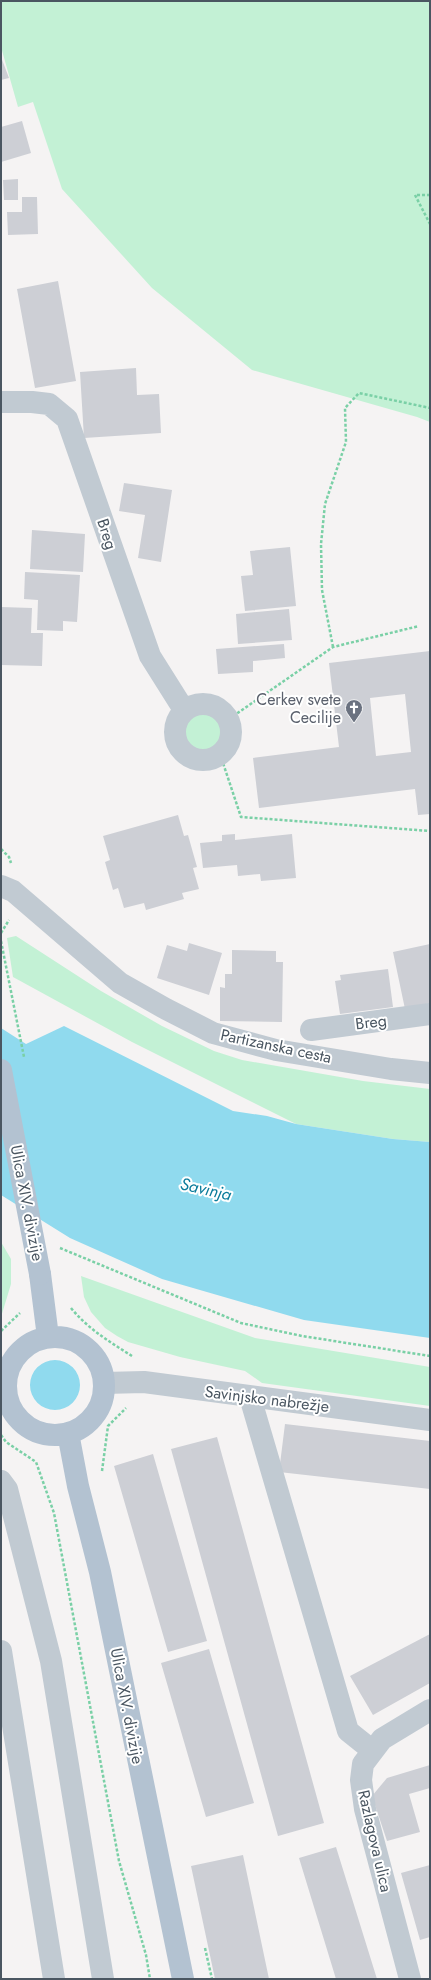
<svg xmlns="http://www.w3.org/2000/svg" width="431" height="1980" font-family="Jost,sans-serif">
<rect width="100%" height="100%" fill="#f5f3f3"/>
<path fill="#c3f1d5" d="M 1,1 L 430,1 L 430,422 L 417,417 L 252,370 L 152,288 L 62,189 L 33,102 L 18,107 L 1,47 Z
M183 732a20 20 0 1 1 40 0a20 20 0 1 1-40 0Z
M 16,936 L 101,991 L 162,1026 L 214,1051 L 242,1060 L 363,1081 L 430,1089 L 430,1142 L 393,1139 L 296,1124 L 132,1042 L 13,977 L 7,938 Z
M 1,1242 L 11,1259 L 11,1284 L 1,1317 Z
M 81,1276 L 255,1338 L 430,1367 L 430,1406 L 262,1383 L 245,1371 L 180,1357 L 128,1342 L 117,1336 L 105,1328 L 91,1312 L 84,1297 Z"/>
<path fill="#90daee" d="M 64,1026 L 233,1111 L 267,1116 L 296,1124 L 393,1139 L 430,1142 L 430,1338 L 304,1320 L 162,1279 L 70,1238 L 1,1195 L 1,1028 L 26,1044 Z
M30 1385a25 25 0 1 1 50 0a25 25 0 1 1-50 0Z"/>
<path fill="#cdcfd5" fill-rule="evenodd" d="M 1,57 L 9,78 L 1,80 Z
M 22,121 L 31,153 L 1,162 L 1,127 Z
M 18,179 L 18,200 L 4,200 L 3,180 Z
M 22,197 L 37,197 L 38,234 L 8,235 L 7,212 L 22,212 Z
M 58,281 L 76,381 L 35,388 L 17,289 Z
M 136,368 L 137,395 L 159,394 L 161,433 L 84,438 L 80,372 Z
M 124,483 L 172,490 L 161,562 L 138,558 L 145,515 L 119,511 Z
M 32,530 L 85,534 L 83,572 L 30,569 Z
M 290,547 L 296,606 L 245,611 L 241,576 L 253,575 L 250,551 Z
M 25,572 L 80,575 L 77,622 L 63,621 L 63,631 L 37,630 L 38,600 L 24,599 Z
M 1,607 L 32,608 L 31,633 L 43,633 L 42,666 L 1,665 Z
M 289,609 L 292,640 L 238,644 L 236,614 Z
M 284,644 L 285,658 L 253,661 L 253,672 L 218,674 L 216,649 Z
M 430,651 L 430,814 L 418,815 L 415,789 L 259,808 L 253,758 L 339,747 L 329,663 ZM 405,694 L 411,752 L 376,756 L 370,698 Z
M 178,815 L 184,836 L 188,835 L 197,867 L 193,868 L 199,889 L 182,893 L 184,899 L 146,910 L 144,903 L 124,908 L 118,888 L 113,890 L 105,862 L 110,860 L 103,836 Z
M 235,834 L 235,840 L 292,834 L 296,878 L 261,881 L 260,874 L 238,876 L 237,865 L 203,868 L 200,843 L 222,841 L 222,835 Z
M 189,943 L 222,953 L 209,995 L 157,978 L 167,945 L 187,951 Z
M 430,944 L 430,1003 L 405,1009 L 393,952 Z
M 232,950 L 276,951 L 276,962 L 283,962 L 282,1022 L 220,1021 L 220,987 L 225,988 L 225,974 L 232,974 Z
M 388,969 L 393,1007 L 340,1014 L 335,981 L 341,980 L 340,975 Z
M 285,1424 L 430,1441 L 430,1489 L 279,1472 Z
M 217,1437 L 324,1823 L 278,1836 L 171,1449 Z
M 153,1454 L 207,1641 L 168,1652 L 114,1466 Z
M 430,1634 L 430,1683 L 373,1715 L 350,1676 Z
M 209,1649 L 254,1803 L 206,1817 L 161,1663 Z
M 430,1765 L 430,1788 L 409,1794 L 420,1832 L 387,1841 L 372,1796 L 387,1778 Z
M 336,1847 L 377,1979 L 336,1979 L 299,1858 Z
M 243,1855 L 269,1979 L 215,1979 L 191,1866 Z
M 430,1865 L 430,1937 L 420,1940 L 401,1873 Z"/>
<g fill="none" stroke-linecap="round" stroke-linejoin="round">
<path stroke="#7ad0a6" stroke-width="2.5" stroke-dasharray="3 2" stroke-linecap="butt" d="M 430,195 L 415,195 L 430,224
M 333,647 L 322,590 L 321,544 L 325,504 L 346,442 L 345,408 L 359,393 L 430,408
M 229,719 L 333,647 L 419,626
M 220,754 L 241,817 L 430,831
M 1,849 L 9,857 L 11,863
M 1,933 L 9,920
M 1,941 L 24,1057
M 60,1248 L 241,1323 L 302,1336 L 430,1356
M 71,1308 C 88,1329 110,1342 132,1356
M 1,1331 L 20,1313
M 1,1435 L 6,1442 L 36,1462 L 54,1513 L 119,1861 L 146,1955 L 150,1979
M 102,1471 L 108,1426 L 126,1408
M 205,1948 L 212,1979"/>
<path stroke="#c1cad2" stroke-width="22" d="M 1,402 L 32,402 L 49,404 L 67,419 L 150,656 L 184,710
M175 732a28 28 0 1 1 56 0a28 28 0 1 1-56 0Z
M 1,886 L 13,891 L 120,983 L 166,1009 L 213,1033 L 276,1050 L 391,1069 L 430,1073
M 311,1030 L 430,1014
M 104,1383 L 144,1382 L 430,1420
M 1,1389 L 5,1390
M 250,1397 L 348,1731 L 373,1751
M 1,1481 L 7,1489 L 51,1661 L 103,1979
M 1,1651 L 54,1979
M 410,1979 L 365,1809 L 361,1780 L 363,1764 L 382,1739 L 430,1710"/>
<path stroke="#b3c2d1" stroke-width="22" d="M 40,1274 L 48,1337
M6 1386a49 49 0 1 1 98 0a49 49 0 1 1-98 0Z
M 68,1433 L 78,1486 L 100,1572 L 183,1979"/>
<path stroke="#b3c2d1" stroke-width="22" d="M 1,1070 L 40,1274"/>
</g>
<defs>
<g id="church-pin" transform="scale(0.9)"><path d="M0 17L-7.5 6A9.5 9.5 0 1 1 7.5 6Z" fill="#6b7280" stroke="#fff"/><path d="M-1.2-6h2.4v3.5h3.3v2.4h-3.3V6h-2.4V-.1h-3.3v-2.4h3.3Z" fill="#fff"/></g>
</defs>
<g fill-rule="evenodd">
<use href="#church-pin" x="354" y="708"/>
</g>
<g text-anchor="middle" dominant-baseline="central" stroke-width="4" stroke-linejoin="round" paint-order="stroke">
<g font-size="16" fill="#4a5661" stroke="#fff">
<text transform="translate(107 534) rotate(72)">Breg</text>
<text transform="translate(371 1022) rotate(-7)">Breg</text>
<text transform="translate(276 1046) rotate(12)">Partizanska cesta</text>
<text transform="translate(27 1203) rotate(79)">Ulica XIV. divizije</text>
<text transform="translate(267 1399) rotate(7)">Savinjsko nabrežje</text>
<text transform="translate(127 1706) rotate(79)">Ulica XIV. divizije</text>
<text transform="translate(375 1841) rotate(77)">Razlagova ulica</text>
</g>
<g font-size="16" fill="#5b616d" stroke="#fff" text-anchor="end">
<text x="341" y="699">Cerkev svete<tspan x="341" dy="18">Cecilije</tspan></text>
</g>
<g font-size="17" font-style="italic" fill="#0c7c9b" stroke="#fff">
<text transform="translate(206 1189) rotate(13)">Savinja</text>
</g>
</g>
<rect width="431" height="1980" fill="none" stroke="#4a5661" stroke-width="4"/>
</svg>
